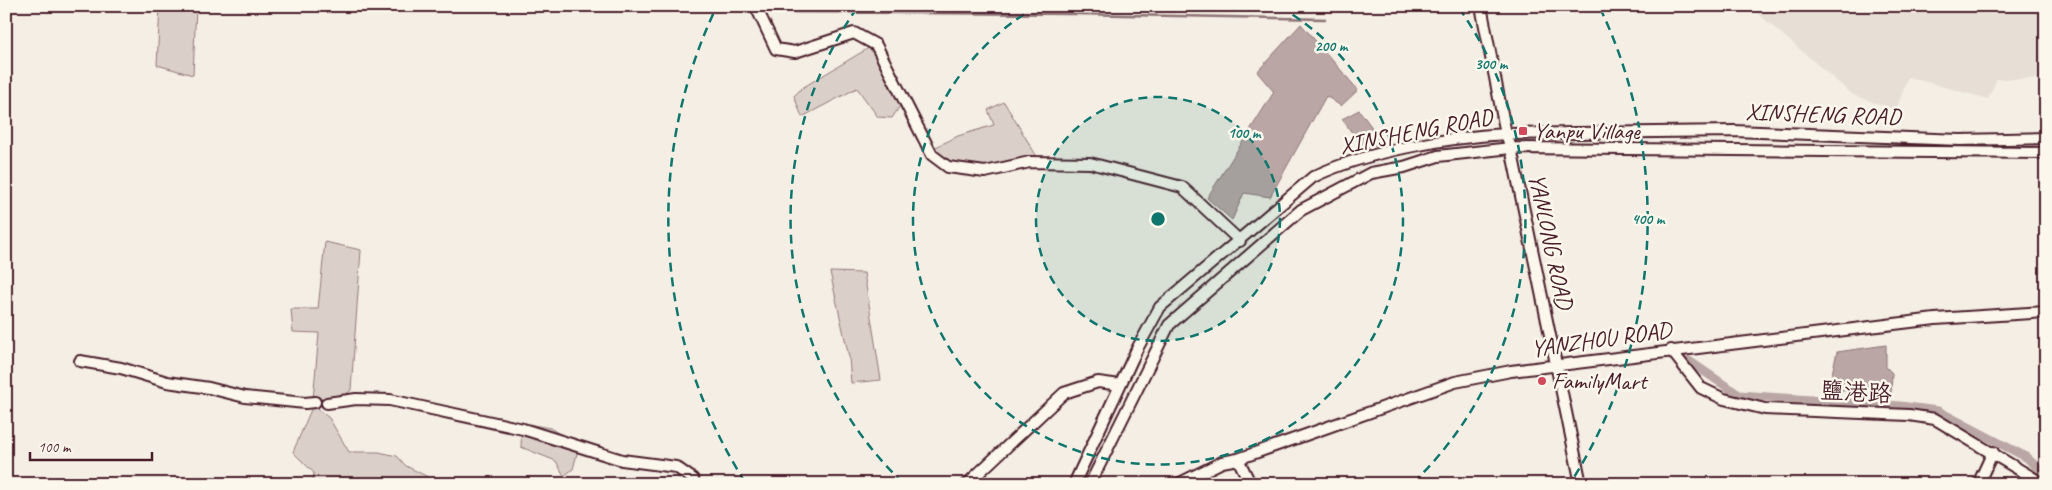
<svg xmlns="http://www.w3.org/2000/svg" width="2052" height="490" font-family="Caveat,'LXGW WenKai TC',sans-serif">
<rect width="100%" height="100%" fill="#f4eee4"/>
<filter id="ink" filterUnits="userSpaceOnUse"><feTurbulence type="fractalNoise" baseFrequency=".02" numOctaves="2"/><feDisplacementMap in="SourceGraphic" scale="10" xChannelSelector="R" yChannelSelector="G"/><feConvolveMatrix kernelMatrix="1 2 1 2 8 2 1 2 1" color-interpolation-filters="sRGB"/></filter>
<g filter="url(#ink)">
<path fill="#e7dfd6" d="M 1749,6 L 2046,6 L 2046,79 L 1997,79 L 1988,99 L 1908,77 L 1896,110 L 1853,95 Z"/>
<path fill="#dbd0c9" stroke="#92787a" d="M 160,6 L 196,6 L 193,75 L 157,65 Z
M 872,46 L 888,69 L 900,106 L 892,118 L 878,117 L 857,88 L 802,117 L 794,96 L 802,88 Z
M 1004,102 L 1042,165 L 946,169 L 922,144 L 936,147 L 958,136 L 994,125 L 988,110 Z
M 325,242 L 361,250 L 351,390 L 341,399 L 313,400 L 319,333 L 293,332 L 291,309 L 318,309 Z
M 830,272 L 864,273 L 881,380 L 851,383 L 849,357 Z
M 313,405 L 329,418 L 349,452 L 379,452 L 397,456 L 406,466 L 428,477 L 427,484 L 312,484 L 314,473 L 293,452 Z
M 522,423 L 550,428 L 579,446 L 573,469 L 564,476 L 556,461 L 521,447 Z"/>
<path fill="#baa7a5" stroke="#8d7174" d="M 1301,24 L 1358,90 L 1341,106 L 1326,96 L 1270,197 L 1244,193 L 1232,220 L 1207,198 L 1274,92 L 1257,72 Z
M 1359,110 L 1384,144 L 1364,149 L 1342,119 Z
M 1886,345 L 1886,367 L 1892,373 L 1891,393 L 1831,390 L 1830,382 L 1837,352 Z"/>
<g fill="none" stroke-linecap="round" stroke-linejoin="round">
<path stroke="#8d7174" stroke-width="2.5" d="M 636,6 L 754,11
M 762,12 L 1075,14 L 1325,19"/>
<path stroke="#baa7a5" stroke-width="9" d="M 1689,361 L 1739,395 L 1900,406 L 1938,411 L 2026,457 L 2046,475"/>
<g stroke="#4a1f2b" stroke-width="14">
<path id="minor" d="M 1481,6 L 1506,134 L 1511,148 L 1581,484
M 757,9 L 776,49 L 795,52 L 854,33 L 876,45 L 932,155 L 948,167 L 985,172 L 1030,162 L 1090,163 L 1182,187 L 1240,241
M 1671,350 L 1701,388 L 1724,399 L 1765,409 L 1909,415 L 1935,419 L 2043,484
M 80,361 L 121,368 L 167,382 L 209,388 L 245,397 L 305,403 L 315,402
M 327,403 L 356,399 L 390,400 L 523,429 L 622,460 L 676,467 L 693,479 L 694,484
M 1238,459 L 1249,481 L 1253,484
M 967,484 L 1064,393 L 1098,382 L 1120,385
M 1074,484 L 1137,349 L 1160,307 L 1313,177 C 1363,152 1450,137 1506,134 L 1734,131 L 1960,140 L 2046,138
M 1090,484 L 1169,325 L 1301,210 L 1371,173 L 1404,167 L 1438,156 L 1511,148 L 2046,153
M 1178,484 L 1222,462 L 1238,459 L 1455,382 L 1511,371 L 1935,319 L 2046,312
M 1978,484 L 1993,452"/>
</g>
<use href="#minor" stroke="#fbf7ec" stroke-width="10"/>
</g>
</g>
<circle cx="1158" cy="219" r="122" fill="#0f766e" fill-opacity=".12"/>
<g fill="none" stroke="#0f766e" stroke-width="2.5" stroke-dasharray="9 6">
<circle cx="1158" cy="219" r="122"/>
<path d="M1280 7A245 245 0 1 1 1036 7"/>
<path d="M903 483A367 367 0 0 1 857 8M1459 8A367 367 0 0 1 1413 483"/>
<path d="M745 482A490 490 0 0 1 716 8M1600 8A490 490 0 0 1 1571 482"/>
</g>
<g fill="#d1495b" stroke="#fbf7ec" stroke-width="2">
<rect x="1518" y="126" width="10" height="10" rx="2.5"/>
<circle cx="1542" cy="381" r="5"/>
</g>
<g text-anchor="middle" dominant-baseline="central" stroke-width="5" stroke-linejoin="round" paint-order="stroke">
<g font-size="24" fill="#4a1f2b" stroke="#fbf7ec">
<text transform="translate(1823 114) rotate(2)">XINSHENG ROAD</text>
<text transform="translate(1416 131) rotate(-11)">XINSHENG ROAD</text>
<text transform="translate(1551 241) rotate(78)">YANLONG ROAD</text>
<text transform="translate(1601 339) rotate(-8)">YANZHOU ROAD</text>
<text transform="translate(1856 392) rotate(3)">鹽港路</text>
</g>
<g font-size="24" fill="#4a1f2b" stroke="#fbf7ec" text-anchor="start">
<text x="1533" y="131">Yanpu Village</text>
<text x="1552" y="381">FamilyMart</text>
</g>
</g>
<circle cx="1158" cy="219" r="8" fill="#0f766e" stroke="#fbf7ec" stroke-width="2.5"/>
<g font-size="15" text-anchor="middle" font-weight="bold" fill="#0f766e" stroke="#fbf7ec" stroke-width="5" stroke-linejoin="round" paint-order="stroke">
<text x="1331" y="51">200 m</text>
<text x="1491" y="69">300 m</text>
<text x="1244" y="138">100 m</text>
<text x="1648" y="224">400 m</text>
</g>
<rect width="2052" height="490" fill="none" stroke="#fbf7ec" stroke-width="25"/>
<rect x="12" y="12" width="2027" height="465" fill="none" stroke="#4a1f2b" stroke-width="2" filter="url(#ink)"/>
<path d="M30 452v8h122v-8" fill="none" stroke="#4a1f2b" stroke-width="2.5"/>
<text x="38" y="452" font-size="15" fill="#4a1f2b" stroke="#fbf7ec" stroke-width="4" paint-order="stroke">100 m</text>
</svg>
